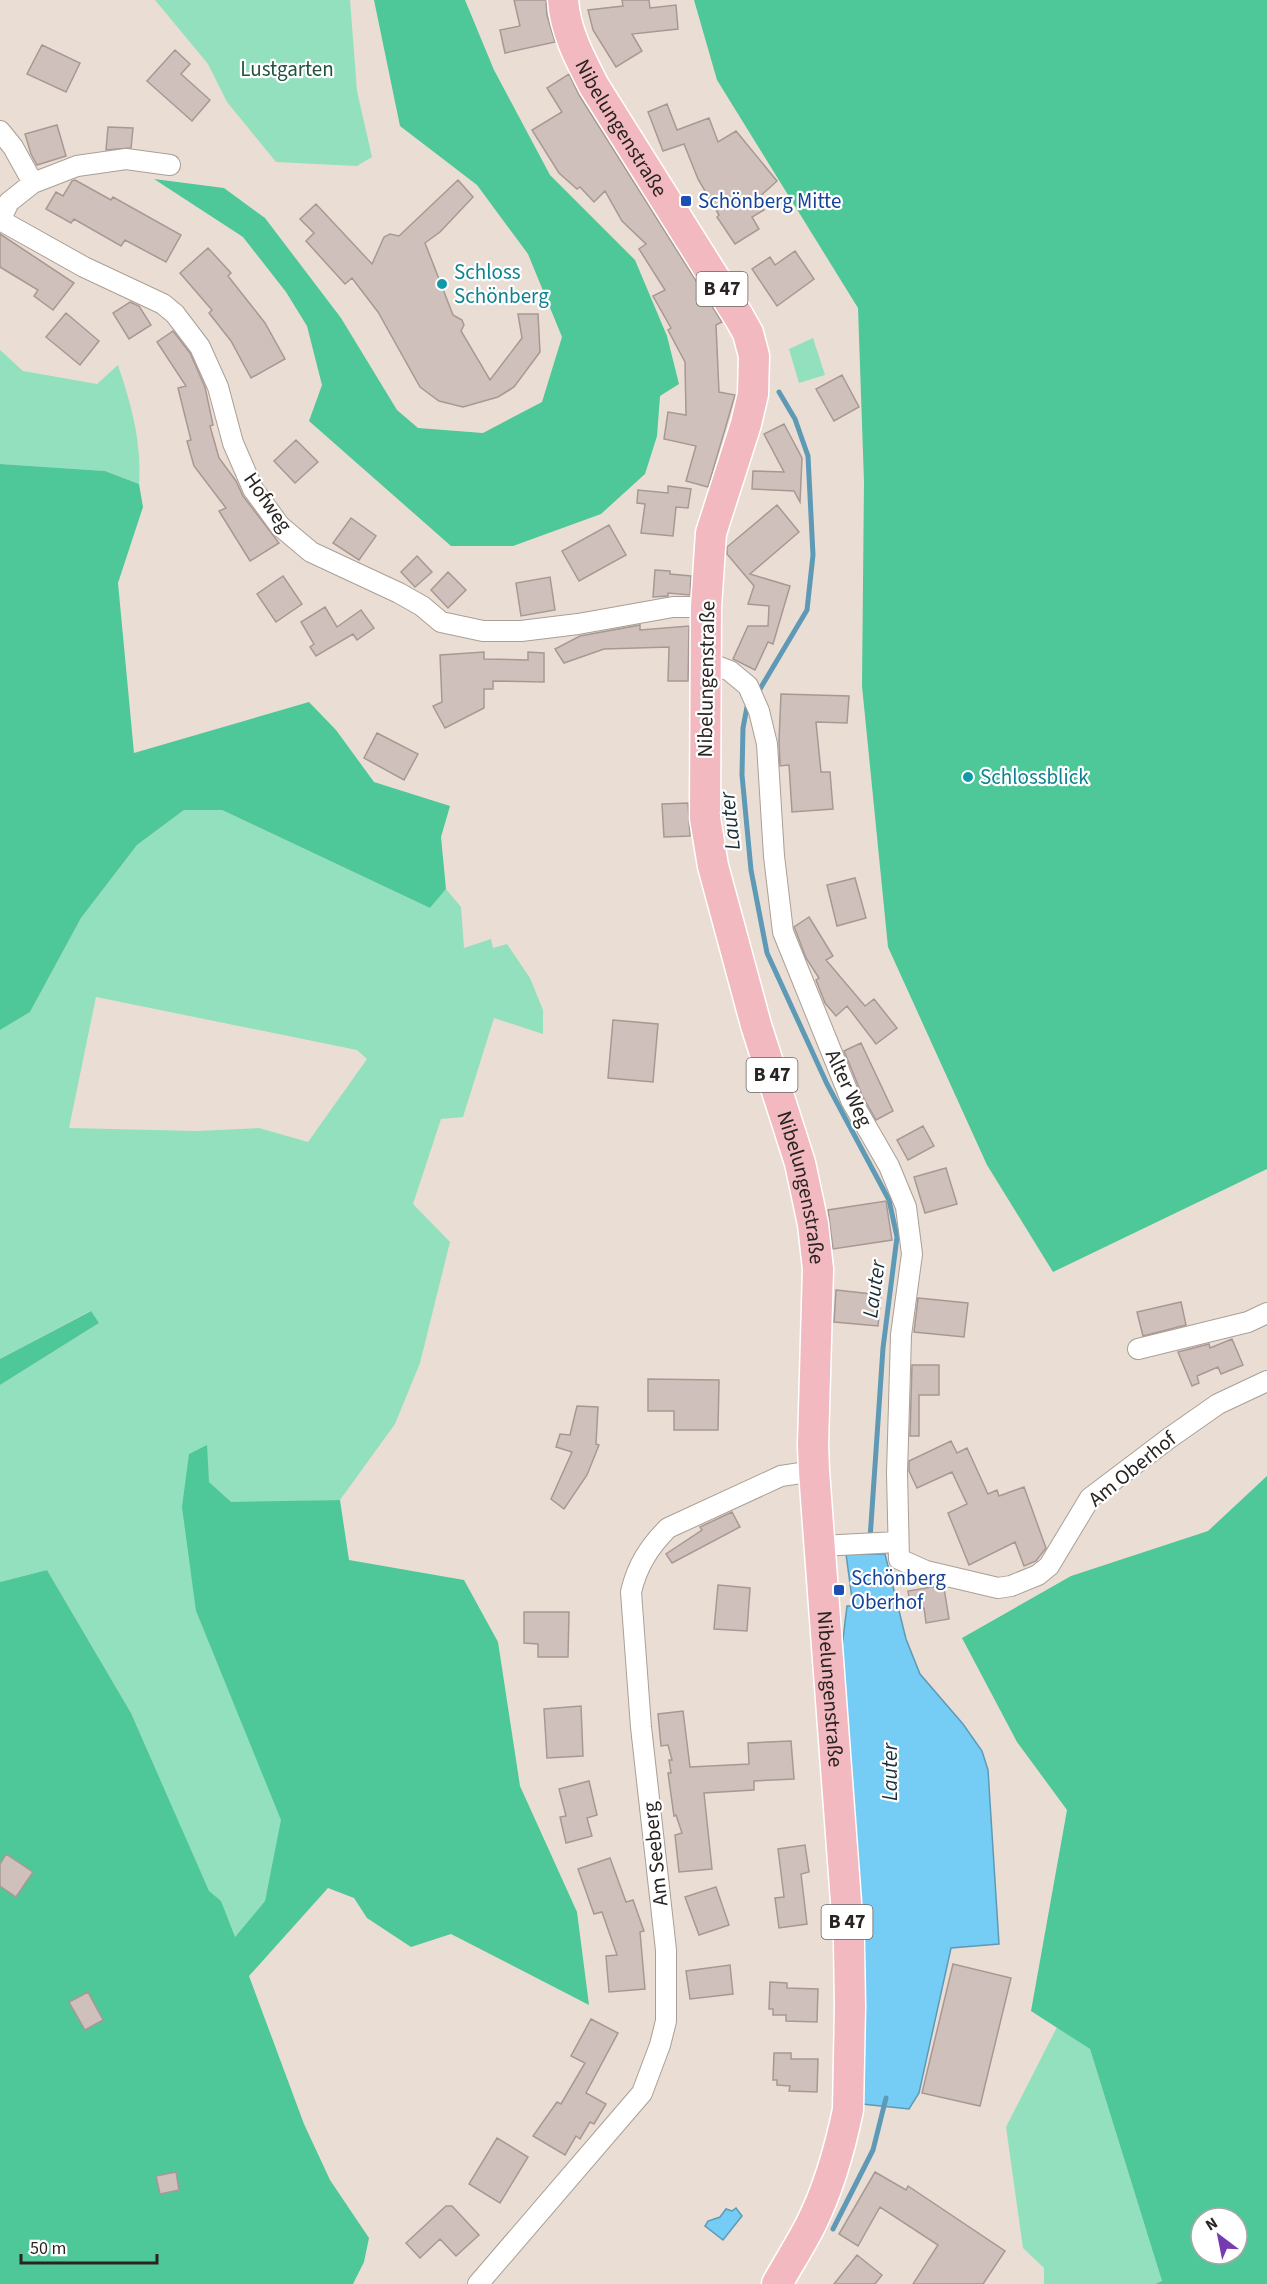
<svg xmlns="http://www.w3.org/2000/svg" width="1267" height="2284" font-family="'Source Sans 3',sans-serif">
<rect width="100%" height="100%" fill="#eaded4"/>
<path fill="#92e0be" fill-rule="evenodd" d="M 155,0 L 350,0 L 357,91 L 372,157 L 357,166 L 276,162 L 227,102 L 208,64 Z
M 813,338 L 825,375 L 799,383 L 789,349 Z
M 0,350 L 23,371 L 97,384 L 118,365 C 131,404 142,442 139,484 L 105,471 L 0,464 Z
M 184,810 L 222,810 L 430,908 L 446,889 L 461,907 L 464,948 L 491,939 L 493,948 L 507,944 L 530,978 L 543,1010 L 543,1034 L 494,1018 L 463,1117 L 441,1119 L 413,1204 L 450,1242 L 420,1363 L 395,1424 L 340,1500 L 231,1503 L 209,1482 L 196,1611 L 282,1820 L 265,1901 L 234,1938 L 221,1901 L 209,1892 L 131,1713 L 47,1570 L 0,1582 L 0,1385 L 99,1323 L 90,1311 L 0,1359 L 0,1030 L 30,1012 L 81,918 L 137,845 ZM 96,997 L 357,1050 L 367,1059 L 308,1142 L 259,1128 L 197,1131 L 69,1128 Z
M 1057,2027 L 1090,2049 L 1162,2281 L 1155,2284 L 1044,2284 L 1044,2268 L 1023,2248 L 1006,2127 Z"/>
<path fill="#4ec799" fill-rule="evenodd" d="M 374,0 L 465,0 L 494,70 L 550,175 L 635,260 L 667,336 L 679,384 L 660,396 L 657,436 L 645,474 L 601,514 L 513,546 L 451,546 L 309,421 L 322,385 L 307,326 L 286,292 L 243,237 L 154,179 L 224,188 L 265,218 L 341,318 L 397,410 L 418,428 L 483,433 L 542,402 L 562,337 L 528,254 L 477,185 L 400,126 Z
M 694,0 L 1267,0 L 1267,1169 L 1053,1272 L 987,1165 L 888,947 L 862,686 L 864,482 L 858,308 L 717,80 Z
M 0,464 L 105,471 L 139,484 L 143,507 L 118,583 L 134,753 L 309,702 L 336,730 L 374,782 L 450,806 L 441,837 L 446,889 L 430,908 L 222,810 L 184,810 L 137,845 L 81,918 L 30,1012 L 0,1030 Z
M 91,1311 L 99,1323 L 0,1385 L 0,1359 Z
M 207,1445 L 209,1482 L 231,1502 L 340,1500 L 349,1560 L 464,1580 L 498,1642 L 520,1786 L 577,1912 L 589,2005 L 451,1934 L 411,1947 L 367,1918 L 354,1898 L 328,1888 L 249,1976 L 304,2124 L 330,2180 L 369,2238 L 364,2262 L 353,2284 L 0,2284 L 0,1582 L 47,1570 L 131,1713 L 209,1891 L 221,1901 L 235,1937 L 265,1901 L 281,1820 L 196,1611 L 182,1507 L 189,1454 Z
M 1267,1476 L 1267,2284 L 1155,2284 L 1162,2281 L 1090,2049 L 1031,2011 L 1067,1810 L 1017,1742 L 962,1638 L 1071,1576 L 1208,1531 ZM 1201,2218 L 1237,2218 L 1237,2254 L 1201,2254 Z"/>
<path fill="#75ccf5" stroke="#5e9ab5" stroke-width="1.5" d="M 846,1554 L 885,1554 L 906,1639 L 920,1674 L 963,1724 L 982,1751 L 988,1770 L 999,1944 L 951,1948 L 919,2093 L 909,2109 L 862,2104 L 865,1946 L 842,1647 L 847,1606 L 853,1606 Z
M 736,2208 L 742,2216 L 723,2240 L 705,2226 L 708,2221 L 720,2217 L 726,2209 L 732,2211 Z"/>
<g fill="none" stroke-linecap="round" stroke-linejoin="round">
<path stroke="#5e9ab5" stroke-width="5" d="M 757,694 L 807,610 L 813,555 L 808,456 L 795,419 L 779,392
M 751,701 L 747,707 L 743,728 L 742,775 L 751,870 L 767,953 L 827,1084 L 889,1200 L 897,1237 L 883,1348 L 870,1539
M 833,2229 L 873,2150 L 886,2098"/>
</g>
<path fill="#d0c0bb" stroke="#a89894" stroke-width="1.5" d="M 514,0 L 546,0 L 547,15 L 555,42 L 505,53 L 500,30 L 520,26 Z
M 622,0 L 649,0 L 650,8 L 676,5 L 678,29 L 632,34 L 642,51 L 616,67 L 593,30 L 588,10 L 623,6 Z
M 42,45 L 80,63 L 66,92 L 27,74 Z
M 175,50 L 190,64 L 181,74 L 210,100 L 192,121 L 147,81 Z
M 569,74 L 579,95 L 722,322 L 716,325 L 719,392 L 735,395 L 708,487 L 686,481 L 696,446 L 664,439 L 668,412 L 686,415 L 685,362 L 668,330 L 671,328 L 653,296 L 665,290 L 639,249 L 646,244 L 622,221 L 605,191 L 594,202 L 580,187 L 577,189 L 559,173 L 532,130 L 562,112 L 547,88 Z
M 667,104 L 677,130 L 709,118 L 718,142 L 736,131 L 777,181 L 756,200 L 764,210 L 752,217 L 759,229 L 735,244 L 717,217 L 719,215 L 698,179 L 684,144 L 663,151 L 648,112 Z
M 57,125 L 66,156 L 37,165 L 31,154 L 25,134 Z
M 108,127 L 133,128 L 131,148 L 106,150 Z
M 75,180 L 111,200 L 113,197 L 181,235 L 166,262 L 125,240 L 121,246 L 74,219 L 71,223 L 46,209 L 56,192 L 63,196 L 72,181 Z
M 458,180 L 473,197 L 440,232 L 425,243 L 453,315 L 462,320 L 464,325 L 461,331 L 490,380 L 522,338 L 518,314 L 538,314 L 540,352 L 514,387 L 498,397 L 463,407 L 439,401 L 420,387 L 378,312 L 352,278 L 345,284 L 306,241 L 314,233 L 300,219 L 316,204 L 372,264 L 384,237 L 390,234 L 399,236 Z
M 0,234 L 74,283 L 53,310 L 34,296 L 38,290 L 0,267 Z
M 208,248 L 231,273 L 228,276 L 265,323 L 285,359 L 251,378 L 231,341 L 209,313 L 212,310 L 180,273 Z
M 795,251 L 814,279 L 777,306 L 752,269 L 770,257 L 775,265 Z
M 130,302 L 139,306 L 151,325 L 129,339 L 113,313 Z
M 66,313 L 99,341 L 80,365 L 46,337 Z
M 173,331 L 190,353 L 205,387 L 213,425 L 210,426 L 219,458 L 236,481 L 243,496 L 279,543 L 250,561 L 219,511 L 226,508 L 194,466 L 187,441 L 191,440 L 178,388 L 186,386 L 157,342 Z
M 842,375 L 859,407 L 834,421 L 816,389 Z
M 784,424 L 802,458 L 800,502 L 794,491 L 752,489 L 753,471 L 784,472 L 764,434 Z
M 296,440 L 318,462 L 295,483 L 274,461 Z
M 668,486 L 691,489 L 688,508 L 676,507 L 673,536 L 641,533 L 645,504 L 637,503 L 638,490 L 668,493 Z
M 777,505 L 799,532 L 750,574 L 790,586 L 773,644 L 768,642 L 755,670 L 733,659 L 748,626 L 768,626 L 769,606 L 748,604 L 754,586 L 727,554 L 727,547 Z
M 351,518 L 376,536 L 359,560 L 333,543 Z
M 609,525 L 626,555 L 579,581 L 562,551 Z
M 417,556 L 432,572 L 415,587 L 401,572 Z
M 655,570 L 670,571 L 670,574 L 691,576 L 690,595 L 668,593 L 668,596 L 653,597 Z
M 448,572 L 466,590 L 448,608 L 431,590 Z
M 283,576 L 302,604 L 276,622 L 257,594 Z
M 550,577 L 555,610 L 521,616 L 516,583 Z
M 325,607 L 337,627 L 361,610 L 374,628 L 357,640 L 353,634 L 316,656 L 310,647 L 314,644 L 301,622 Z
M 640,625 L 640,630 L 689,626 L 688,681 L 668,681 L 669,647 L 604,649 L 564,663 L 555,649 L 580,636 Z
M 484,652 L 484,659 L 528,660 L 528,652 L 544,653 L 544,682 L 493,681 L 493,689 L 484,689 L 484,708 L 445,728 L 433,706 L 442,702 L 440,655 Z
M 781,694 L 849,696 L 847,723 L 816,722 L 821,772 L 830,772 L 833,809 L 792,812 L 789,765 L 780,766 L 779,741 Z
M 377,733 L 418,754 L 404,780 L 364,758 Z
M 688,803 L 690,836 L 664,837 L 662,804 Z
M 855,878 L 866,918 L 837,926 L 827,885 Z
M 809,917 L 833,956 L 826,960 L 865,1006 L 874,999 L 897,1028 L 876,1044 L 847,1006 L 836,1016 L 825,1003 L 816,980 L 819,978 L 806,958 L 795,929 L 794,927 Z
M 613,1020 L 658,1024 L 653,1082 L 608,1078 Z
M 861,1043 L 893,1111 L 876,1120 L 862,1095 L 844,1051 Z
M 923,1126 L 934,1146 L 908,1160 L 897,1140 Z
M 946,1168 L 957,1204 L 925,1213 L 914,1177 Z
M 886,1201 L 892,1240 L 833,1249 L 828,1210 Z
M 836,1290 L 881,1295 L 878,1326 L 834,1322 Z
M 918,1298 L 968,1303 L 964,1337 L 914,1332 Z
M 1181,1302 L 1186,1325 L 1143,1336 L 1137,1312 Z
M 1232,1339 L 1243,1365 L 1221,1374 L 1218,1367 L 1197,1376 L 1199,1383 L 1192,1386 L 1178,1352 L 1209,1344 L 1210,1348 Z
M 912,1365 L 939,1365 L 939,1395 L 919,1395 L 919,1436 L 910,1436 Z
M 648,1379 L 719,1380 L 718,1430 L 674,1430 L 674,1411 L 648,1411 Z
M 577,1406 L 598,1407 L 596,1444 L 599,1445 L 587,1475 L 564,1509 L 551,1499 L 572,1452 L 556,1447 L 560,1434 L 570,1435 Z
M 951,1441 L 957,1453 L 967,1448 L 988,1494 L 997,1490 L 999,1496 L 1024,1487 L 1046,1548 L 1036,1561 L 1024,1566 L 1015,1542 L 969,1565 L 948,1513 L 967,1504 L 952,1472 L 917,1488 L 909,1471 L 909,1461 Z
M 732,1512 L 740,1527 L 672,1563 L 666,1554 L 702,1530 L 700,1527 Z
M 718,1585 L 750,1588 L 747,1631 L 714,1629 Z
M 938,1586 L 944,1588 L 949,1619 L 926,1623 L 924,1608 L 911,1610 L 908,1591 Z
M 524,1612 L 569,1612 L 568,1657 L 538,1657 L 538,1644 L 524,1643 Z
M 581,1706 L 583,1756 L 547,1758 L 544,1709 Z
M 683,1711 L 690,1767 L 749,1764 L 748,1743 L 791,1741 L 794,1779 L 754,1781 L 754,1790 L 704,1793 L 712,1869 L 679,1872 L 675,1835 L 682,1833 L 676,1815 L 674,1816 L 668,1773 L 671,1773 L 669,1760 L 672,1760 L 668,1745 L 661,1746 L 658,1714 Z
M 589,1781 L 597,1815 L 587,1818 L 592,1836 L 566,1843 L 560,1817 L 566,1816 L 559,1789 Z
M 805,1845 L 809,1872 L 801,1874 L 807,1924 L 779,1928 L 775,1898 L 784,1897 L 778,1849 Z
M 6,1854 L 33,1872 L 16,1897 L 0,1886 L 0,1864 Z
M 610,1858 L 626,1902 L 633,1900 L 644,1931 L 640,1932 L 645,1989 L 609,1992 L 606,1956 L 617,1955 L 602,1912 L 594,1914 L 578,1869 Z
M 716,1887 L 729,1925 L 699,1935 L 685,1897 Z
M 953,1964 L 1011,1978 L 980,2106 L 922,2093 Z
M 730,1965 L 733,1994 L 690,1999 L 686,1971 Z
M 770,1982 L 787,1983 L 787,1988 L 818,1989 L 817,2022 L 786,2021 L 786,2015 L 773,2015 L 773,2009 L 769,2009 Z
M 88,1992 L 103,2020 L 85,2030 L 69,2002 Z
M 591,2019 L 618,2033 L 586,2093 L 606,2104 L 594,2124 L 590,2122 L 580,2139 L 576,2136 L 565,2155 L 533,2136 L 557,2102 L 561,2104 L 585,2063 L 571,2056 Z
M 774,2053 L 791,2053 L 791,2059 L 818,2059 L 817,2092 L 789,2091 L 790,2086 L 777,2085 L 777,2080 L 773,2080 Z
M 497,2138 L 528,2157 L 500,2203 L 469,2184 Z
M 176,2172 L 179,2190 L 160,2194 L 156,2176 Z
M 875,2172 L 906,2190 L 908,2186 L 1005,2251 L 983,2284 L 913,2284 L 938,2245 L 880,2207 L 858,2246 L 839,2234 Z
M 446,2206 L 452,2206 L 479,2235 L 456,2256 L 440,2239 L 420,2258 L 406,2243 Z
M 857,2255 L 882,2275 L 875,2284 L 834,2284 Z"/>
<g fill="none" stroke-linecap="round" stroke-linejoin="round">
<g stroke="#aa9f95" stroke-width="22">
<path id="minor" d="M 0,131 L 13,147 L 33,183
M 0,220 L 84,267 L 163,304 L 175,314 L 200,347 L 218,387 L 233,443 L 253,489 L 280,526 L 311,552 L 399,593 L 422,606 L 441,622 L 483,631 L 521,631 L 578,624 L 673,607 L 706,607
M 0,220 L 9,202 L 33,183 L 77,166 L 126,159 L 170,165
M 707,665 L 717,666 L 730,671 L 748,686 L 759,711 L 767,744 L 774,856 L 783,932 L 851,1100 L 889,1166 L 906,1207 L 912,1254 L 901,1335 L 897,1473 L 899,1559 L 926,1571 L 998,1588 L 1011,1586 L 1038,1575 L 1049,1566 L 1090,1498 L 1168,1439 L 1218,1404 L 1267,1381
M 1138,1349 L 1248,1322 L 1267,1313
M 820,1546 L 898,1542
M 478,2284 L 642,2093 L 660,2045 L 666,2021 L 666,1950 L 641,1727 L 631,1592 C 637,1566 649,1547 668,1528 L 781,1476 L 814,1471"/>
</g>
<g stroke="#fff" stroke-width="33">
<g id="primary">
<path id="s1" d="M 563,0 C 565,31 580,59 594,86 L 739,317 L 748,333 L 754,356 L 753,394 L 746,424 L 711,533 L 706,607 L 705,818 L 713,866 L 756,1025 L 800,1163 L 813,1224 L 818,1269 L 813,1445 L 814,1471 L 849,1942 L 850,2007 L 848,2110 C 840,2148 829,2188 811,2224 C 801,2244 788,2264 777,2284"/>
</g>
</g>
<use href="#minor" stroke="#fff" stroke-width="20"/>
<use href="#primary" stroke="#f2b9c1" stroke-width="30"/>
</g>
<g fill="#1a4fb4" stroke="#fff" stroke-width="2">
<rect x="680" y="195" width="12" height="12" rx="3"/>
<rect x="833" y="1584" width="12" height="12" rx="3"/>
</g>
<g fill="#0f9aa8" stroke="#fff" stroke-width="2">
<circle cx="442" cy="284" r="6"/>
<circle cx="968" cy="777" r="6"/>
</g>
<g text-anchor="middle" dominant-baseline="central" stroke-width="4.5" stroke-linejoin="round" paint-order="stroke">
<g fill="#fff" stroke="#696664" stroke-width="1.5">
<rect x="696.5" y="272" width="51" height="34" rx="4.5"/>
<rect x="746.5" y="1058" width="51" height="34" rx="4.5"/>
<rect x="821.5" y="1905" width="51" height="34" rx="4.5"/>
</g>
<g font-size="20" font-weight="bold" fill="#292421">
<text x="722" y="289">B 47</text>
<text x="772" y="1075">B 47</text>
<text x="847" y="1922">B 47</text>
</g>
<g font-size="21" fill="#225340" stroke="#fff">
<text x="287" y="69">Lustgarten</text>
</g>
<g font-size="21" fill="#292421" stroke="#fff">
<text stroke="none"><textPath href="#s1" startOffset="142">Nibelungenstraße</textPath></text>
<text transform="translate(268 502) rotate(55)">Hofweg</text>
<text transform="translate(706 679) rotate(-89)">Nibelungenstraße</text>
<text transform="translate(849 1088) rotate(65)">Alter Weg</text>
<text stroke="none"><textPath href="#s1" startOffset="1258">Nibelungenstraße</textPath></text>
<text transform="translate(1132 1469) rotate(-39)">Am Oberhof</text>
<text stroke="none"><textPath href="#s1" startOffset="1762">Nibelungenstraße</textPath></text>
<text transform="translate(655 1854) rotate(-96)">Am Seeberg</text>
</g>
<g font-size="21" fill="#164399" stroke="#fff" text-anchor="start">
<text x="698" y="201">Schönberg Mitte</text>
<text x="851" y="1578">Schönberg<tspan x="851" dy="24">Oberhof</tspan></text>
</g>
<g font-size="21" fill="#0d838f" stroke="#fff" text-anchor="start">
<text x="454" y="272">Schloss<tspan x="454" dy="24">Schönberg</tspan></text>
<text x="980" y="777">Schlossblick</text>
</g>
<g font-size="22" font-style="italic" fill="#1a2f38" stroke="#fff">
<text transform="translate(730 821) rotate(-96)">Lauter</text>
<text transform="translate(874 1289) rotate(-82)">Lauter</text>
<text transform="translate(890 1772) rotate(-90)">Lauter</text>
</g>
</g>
<g transform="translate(1219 2236) rotate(328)"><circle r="28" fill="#ffffff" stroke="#a9a7a6" stroke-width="1.5"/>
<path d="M0-4.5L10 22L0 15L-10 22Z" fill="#763bb1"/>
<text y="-9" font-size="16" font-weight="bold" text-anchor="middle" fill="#292421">N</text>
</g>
<path d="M21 2254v9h136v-9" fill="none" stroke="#292421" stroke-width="3"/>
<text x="30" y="2254" font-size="18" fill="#292421" stroke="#ffffff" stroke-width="4.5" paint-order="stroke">50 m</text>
</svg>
